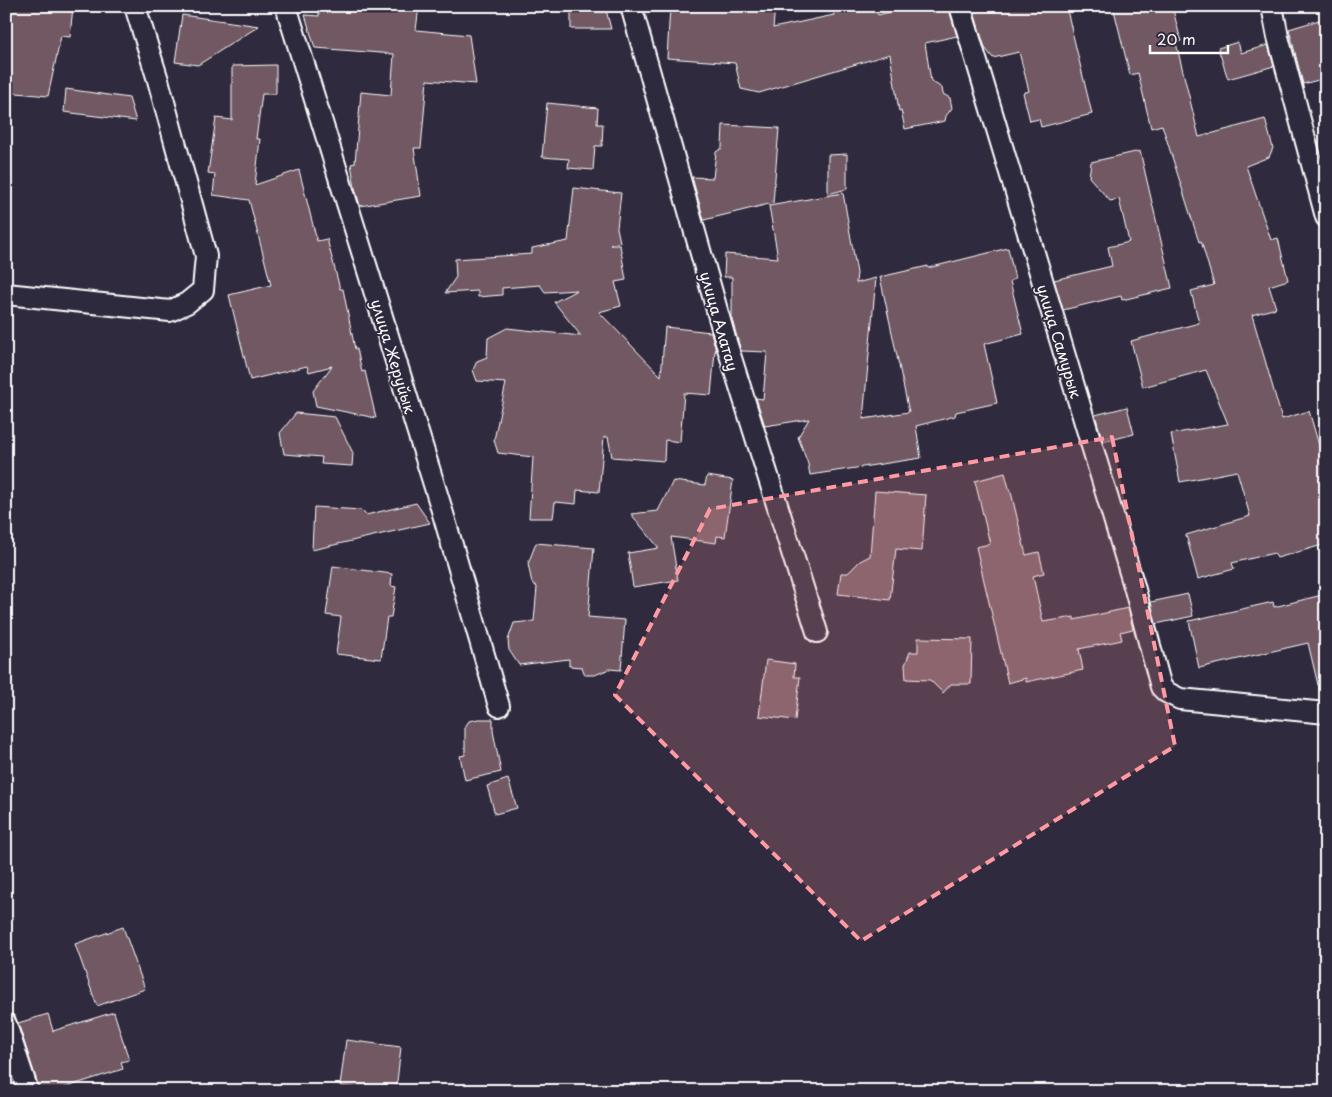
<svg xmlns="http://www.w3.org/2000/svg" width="1332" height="1097" font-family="'Playpen Sans',sans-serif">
<rect width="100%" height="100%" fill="#2f2a3d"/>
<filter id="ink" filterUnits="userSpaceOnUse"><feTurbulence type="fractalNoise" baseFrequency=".02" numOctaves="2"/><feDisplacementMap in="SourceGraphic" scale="10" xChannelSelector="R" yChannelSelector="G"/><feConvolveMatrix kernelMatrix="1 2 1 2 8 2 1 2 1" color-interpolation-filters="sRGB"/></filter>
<g filter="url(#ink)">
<path fill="#715963" stroke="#fff" d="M 6,6 L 73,6 L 70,37 L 61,36 L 48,96 L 6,92 Z
M 319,6 L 419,6 L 416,30 L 469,35 L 476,84 L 427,80 L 421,148 L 414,148 L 421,196 L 360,206 L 355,188 L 351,164 L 355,163 L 361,92 L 391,95 L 394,54 L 315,48 L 305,15 L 319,16 Z
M 571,6 L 605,6 L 611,29 L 571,29 Z
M 670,6 L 775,6 L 773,28 L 834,15 L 832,6 L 875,6 L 878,15 L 913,6 L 948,6 L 957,36 L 925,43 L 931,81 L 942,88 L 943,94 L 950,98 L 952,108 L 946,116 L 945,121 L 905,129 L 901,110 L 899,111 L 890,54 L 759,93 L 741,89 L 735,63 L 667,58 Z
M 972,6 L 1066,6 L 1092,114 L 1041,127 L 1039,119 L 1030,121 L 1023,93 L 1029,91 L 1019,52 L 993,58 L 985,48 Z
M 1113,6 L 1172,6 L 1181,41 L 1176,43 L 1199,137 L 1265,119 L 1273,148 L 1269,157 L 1246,166 L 1271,240 L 1278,238 L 1288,280 L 1269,286 L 1276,308 L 1252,315 L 1282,419 L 1309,411 L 1326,469 L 1326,544 L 1277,558 L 1274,553 L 1232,563 L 1234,569 L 1198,579 L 1186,535 L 1250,516 L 1237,471 L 1180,482 L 1171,434 L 1228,424 L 1206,370 L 1143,387 L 1131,341 L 1199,323 L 1191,291 L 1214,285 L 1201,241 L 1199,242 L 1162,125 L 1151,128 L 1138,73 L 1130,75 Z
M 182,15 L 259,26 L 198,65 L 175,62 Z
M 1326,18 L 1326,78 L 1303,84 L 1289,29 Z
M 1238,42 L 1241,53 L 1268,45 L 1274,66 L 1228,79 L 1218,48 Z
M 276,65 L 276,94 L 262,94 L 256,139 L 260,139 L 255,185 L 299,170 L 317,241 L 327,239 L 340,289 L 343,289 L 355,349 L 357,349 L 362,372 L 365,371 L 376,418 L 316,406 L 313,391 L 332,366 L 309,372 L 307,366 L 250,380 L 229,295 L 271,285 L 249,200 L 213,195 L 215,174 L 208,173 L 216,118 L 232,120 L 232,66 Z
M 66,89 L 129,98 L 136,121 L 64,112 Z
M 547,103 L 598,108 L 597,124 L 603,124 L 602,146 L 595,146 L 593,170 L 568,168 L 569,159 L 542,157 Z
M 723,125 L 779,128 L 773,203 L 704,220 L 692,177 L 713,178 L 716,152 L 722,148 Z
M 1140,151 L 1172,288 L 1122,300 L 1121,296 L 1063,310 L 1054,280 L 1112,266 L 1108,247 L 1129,242 L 1119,199 L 1110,201 L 1089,177 L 1091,162 Z
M 847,154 L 847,189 L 828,194 L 828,155 Z
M 574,188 L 621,193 L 617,228 L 620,242 L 610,245 L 620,245 L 626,280 L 615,282 L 621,306 L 599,312 L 661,376 L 665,327 L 711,332 L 716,351 L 715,351 L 711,395 L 684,393 L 680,442 L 665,440 L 664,461 L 612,457 L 608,437 L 604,437 L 599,492 L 577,490 L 576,504 L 555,502 L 553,518 L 529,518 L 533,457 L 498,453 L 494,440 L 506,383 L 477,381 L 473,370 L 477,361 L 487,357 L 488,338 L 507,328 L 581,336 L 554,302 L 577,290 L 545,292 L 540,285 L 502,288 L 502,295 L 478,297 L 478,291 L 445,293 L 456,277 L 455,259 L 532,254 L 532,248 L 568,241 Z
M 843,193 L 857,273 L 856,283 L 876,278 L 863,419 L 909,412 L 880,277 L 928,266 L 928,268 L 1008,248 L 1015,279 L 1010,281 L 1023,334 L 984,344 L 997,403 L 956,412 L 955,416 L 916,426 L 921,458 L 810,475 L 808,464 L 798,437 L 809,419 L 765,426 L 756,398 L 763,399 L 767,352 L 741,351 L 732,320 L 732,277 L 724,277 L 725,254 L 778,258 L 769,206 Z
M 1127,407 L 1134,434 L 1103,442 L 1095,415 Z
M 296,413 L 335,417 L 353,453 L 352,466 L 321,464 L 322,457 L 284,454 L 280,433 Z
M 1005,473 L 1010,492 L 1011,492 L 1026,555 L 1039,552 L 1044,573 L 1033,576 L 1043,622 L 1074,617 L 1074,620 L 1128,608 L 1133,629 L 1120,632 L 1122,640 L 1079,649 L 1083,670 L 1026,682 L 1026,678 L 1008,683 L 976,547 L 990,544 L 975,481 Z
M 707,476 L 733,480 L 725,537 L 717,536 L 716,543 L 671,537 L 678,580 L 633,587 L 628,553 L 659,548 L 631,514 L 658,511 L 673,481 L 705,485 Z
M 875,491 L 926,495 L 922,551 L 896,549 L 890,600 L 838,594 L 841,573 L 848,573 L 860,561 L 870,556 Z
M 416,503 L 430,523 L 312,550 L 314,507 L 361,510 L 366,515 Z
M 536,543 L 594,548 L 588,617 L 625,620 L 621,670 L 609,669 L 595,675 L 585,675 L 582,667 L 569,666 L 569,659 L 519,665 L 509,650 L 508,640 L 514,623 L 534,621 L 537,587 L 532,583 L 528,564 Z
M 333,566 L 392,574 L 391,586 L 396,587 L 391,617 L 387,617 L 381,659 L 336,654 L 341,617 L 326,615 Z
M 1188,594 L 1193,616 L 1156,624 L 1151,602 Z
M 1326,594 L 1326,684 L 1318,685 L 1308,643 L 1199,668 L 1189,621 L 1273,602 L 1274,607 Z
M 918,638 L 972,639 L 971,684 L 951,684 L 943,693 L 930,680 L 906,679 L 905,665 L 910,652 L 918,652 Z
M 766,660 L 795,664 L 794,677 L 800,677 L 795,720 L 759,716 Z
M 478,719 L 493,719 L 493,731 L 501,772 L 465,780 L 460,756 L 465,755 L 465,727 L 469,721 Z
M 508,779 L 517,808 L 495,814 L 487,786 Z
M 123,927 L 145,989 L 97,1006 L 75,944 Z
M 114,1012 L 129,1060 L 121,1062 L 123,1069 L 54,1091 L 40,1091 L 18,1023 L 48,1014 L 53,1031 Z
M 346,1040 L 401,1047 L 396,1090 L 382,1088 L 382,1091 L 359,1091 L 359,1088 L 340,1086 Z"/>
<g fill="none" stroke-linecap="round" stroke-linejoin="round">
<g stroke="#fff" stroke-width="24">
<path id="street" d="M 286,6 L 441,507 L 499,706
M 631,6 L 726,342 L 817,632
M 960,6 L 1134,586 L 1161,687 L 1166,692 L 1180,699 L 1326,713
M 1272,6 L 1278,37 L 1326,217
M 6,294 L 170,311 L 187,303 L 203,290 L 206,256 L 158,80 L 135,6
M 6,1024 L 28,1091"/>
</g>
<use href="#street" stroke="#2f2a3d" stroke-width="20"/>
</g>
</g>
<path fill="#ff9aa2" fill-opacity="0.2" stroke="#ff9aa2" stroke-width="4" stroke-dasharray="10 6" stroke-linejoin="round" d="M 1112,437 L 1175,746 L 861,941 L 615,695 L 710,509 Z"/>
<g text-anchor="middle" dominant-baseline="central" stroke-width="4" stroke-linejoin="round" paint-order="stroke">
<g font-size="15" fill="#fff" stroke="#2f2a3d">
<text transform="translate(720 321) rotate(74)">улица Алатау</text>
<text transform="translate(1060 341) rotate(73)">улица Самурык</text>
<text transform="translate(394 356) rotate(73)">улица Жеруйык</text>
</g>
</g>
<rect width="1332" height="1097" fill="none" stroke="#2f2a3d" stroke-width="25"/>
<rect x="12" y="12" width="1307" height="1072" fill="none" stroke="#fff" stroke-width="2" filter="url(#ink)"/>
<path d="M1150 45v8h78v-8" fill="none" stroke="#ffffff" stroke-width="2.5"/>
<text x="1157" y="45" font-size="15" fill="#ffffff" stroke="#2f2a3d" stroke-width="4" paint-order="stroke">20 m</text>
</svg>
